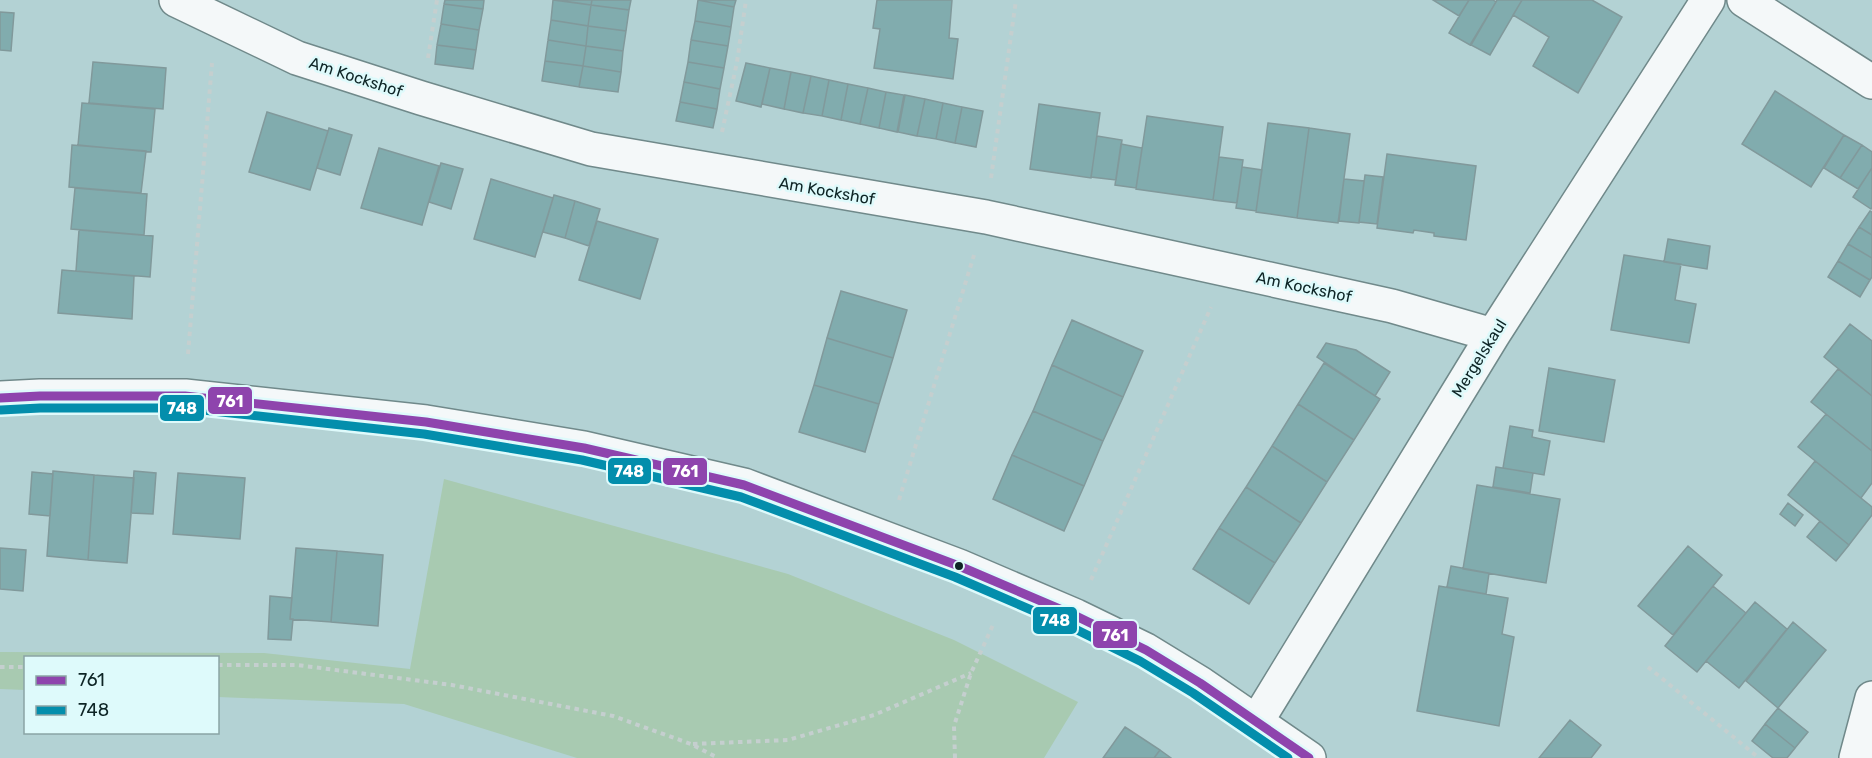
<svg xmlns="http://www.w3.org/2000/svg" width="1872" height="758" font-family="Rubik,sans-serif">
<rect width="100%" height="100%" fill="#b3d2d4"/>
<path fill="#a8cab1" d="M 444,479 L 788,574 L 954,640 L 1078,702 L 1044,758 L 577,758 L 404,704 L 218,697 L 218,658 L 26,658 L 25,690 L 0,689 L 0,652 L 264,653 L 410,669 Z"/>
<path fill="#81acae" stroke="#81999b" stroke-width="1.5" d="M 445,0 L 484,0 L 483,9 L 444,4 Z
M 553,0 L 591,5 L 588,26 L 551,20 Z
M 557,0 L 592,0 L 591,5 Z
M 592,0 L 631,0 L 629,10 L 591,5 Z
M 698,0 L 734,7 L 731,27 L 695,21 Z
M 698,0 L 736,0 L 734,7 Z
M 877,0 L 952,0 L 949,38 L 958,39 L 953,79 L 874,68 L 880,29 L 873,28 Z
M 1433,0 L 1469,0 L 1459,16 Z
M 1469,0 L 1493,0 L 1496,2 L 1470,45 L 1449,33 Z
M 1497,0 L 1522,0 L 1490,55 L 1471,45 Z
M 1522,0 L 1592,0 L 1622,17 L 1578,93 L 1533,66 L 1549,37 L 1513,15 Z
M 444,4 L 483,9 L 479,30 L 441,24 Z
M 591,5 L 629,10 L 626,31 L 588,26 Z
M 0,12 L 14,13 L 11,51 L 0,50 Z
M 551,20 L 588,26 L 586,46 L 548,40 Z
M 695,21 L 731,27 L 728,46 L 691,40 Z
M 441,24 L 479,30 L 476,50 L 437,45 Z
M 588,26 L 626,31 L 623,51 L 586,46 Z
M 548,40 L 586,46 L 583,66 L 545,61 Z
M 691,40 L 728,46 L 724,68 L 688,62 Z
M 437,45 L 476,50 L 473,69 L 435,64 Z
M 586,46 L 623,51 L 621,72 L 583,66 Z
M 545,61 L 583,66 L 579,87 L 542,81 Z
M 93,62 L 166,68 L 163,109 L 89,103 Z
M 688,62 L 724,68 L 720,89 L 684,82 Z
M 746,63 L 770,68 L 761,107 L 736,101 Z
M 583,66 L 621,72 L 618,92 L 579,87 Z
M 770,68 L 791,72 L 784,109 L 762,104 Z
M 791,72 L 811,76 L 803,113 L 784,109 Z
M 811,76 L 829,80 L 822,116 L 803,113 Z
M 829,80 L 848,84 L 841,120 L 822,116 Z
M 684,82 L 720,89 L 717,109 L 680,102 Z
M 848,84 L 868,88 L 860,124 L 841,120 Z
M 868,88 L 886,92 L 879,128 L 860,124 Z
M 1775,91 L 1844,135 L 1811,187 L 1742,144 Z
M 886,92 L 904,95 L 897,132 L 879,128 Z
M 905,95 L 925,99 L 917,136 L 898,132 Z
M 925,99 L 943,103 L 936,139 L 917,136 Z
M 680,102 L 717,109 L 713,128 L 676,121 Z
M 82,103 L 155,109 L 151,152 L 78,145 Z
M 943,103 L 962,107 L 955,143 L 936,139 Z
M 1039,104 L 1100,113 L 1091,178 L 1030,169 Z
M 962,107 L 983,111 L 976,147 L 955,143 Z
M 267,112 L 328,131 L 310,190 L 249,172 Z
M 1147,116 L 1223,127 L 1213,200 L 1136,189 Z
M 1268,123 L 1309,128 L 1297,218 L 1256,212 Z
M 329,128 L 352,135 L 340,175 L 317,168 Z
M 1309,128 L 1350,134 L 1338,223 L 1297,218 Z
M 1844,135 L 1862,145 L 1840,178 L 1824,168 Z
M 1097,136 L 1122,140 L 1116,180 L 1091,177 Z
M 1121,144 L 1142,148 L 1136,188 L 1115,185 Z
M 72,145 L 146,151 L 141,193 L 69,187 Z
M 1862,145 L 1872,152 L 1872,168 L 1858,189 L 1840,178 Z
M 379,148 L 439,166 L 422,225 L 361,208 Z
M 1387,154 L 1476,166 L 1466,240 L 1434,236 L 1434,233 L 1414,230 L 1413,233 L 1377,228 Z
M 1219,157 L 1243,160 L 1237,203 L 1213,200 Z
M 441,163 L 463,169 L 451,209 L 429,202 Z
M 1242,167 L 1262,170 L 1256,211 L 1236,208 Z
M 1872,168 L 1872,207 L 1871,209 L 1853,197 Z
M 1365,175 L 1383,177 L 1377,224 L 1359,222 Z
M 491,179 L 553,198 L 535,257 L 474,239 Z
M 1344,179 L 1364,181 L 1359,223 L 1339,221 Z
M 75,188 L 147,194 L 144,235 L 71,229 Z
M 554,195 L 575,201 L 565,238 L 543,232 Z
M 575,201 L 600,209 L 589,246 L 565,238 Z
M 1870,211 L 1872,212 L 1872,235 L 1859,227 Z
M 597,221 L 658,239 L 640,299 L 579,280 Z
M 1859,227 L 1872,235 L 1872,258 L 1848,244 Z
M 79,230 L 153,236 L 150,277 L 76,271 Z
M 1668,239 L 1710,246 L 1707,269 L 1664,262 Z
M 1848,244 L 1872,258 L 1872,277 L 1870,280 L 1838,261 Z
M 1624,255 L 1681,264 L 1675,300 L 1696,304 L 1689,343 L 1611,330 Z
M 1838,261 L 1870,280 L 1860,297 L 1828,277 Z
M 62,270 L 134,276 L 132,319 L 58,313 Z
M 841,291 L 907,310 L 893,358 L 827,338 Z
M 1072,320 L 1143,351 L 1123,397 L 1052,365 Z
M 1850,324 L 1872,341 L 1872,396 L 1824,357 Z
M 827,338 L 893,358 L 879,404 L 814,385 Z
M 1326,343 L 1356,350 L 1390,372 L 1375,396 L 1317,357 Z
M 1324,363 L 1380,399 L 1354,440 L 1298,404 Z
M 1052,365 L 1123,397 L 1103,441 L 1033,411 Z
M 1549,368 L 1615,380 L 1604,442 L 1539,431 Z
M 1838,369 L 1872,396 L 1872,451 L 1811,402 Z
M 814,385 L 879,404 L 865,452 L 799,432 Z
M 1298,404 L 1354,440 L 1327,482 L 1272,446 Z
M 1033,411 L 1103,441 L 1084,486 L 1012,455 Z
M 1826,414 L 1872,451 L 1872,483 L 1861,498 L 1798,447 Z
M 1510,426 L 1533,430 L 1532,437 L 1550,441 L 1544,475 L 1503,468 Z
M 1272,446 L 1327,482 L 1301,523 L 1246,487 Z
M 1012,455 L 1084,486 L 1064,531 L 993,499 Z
M 1815,461 L 1872,507 L 1872,515 L 1849,545 L 1788,495 Z
M 1496,467 L 1533,473 L 1530,493 L 1493,487 Z
M 53,471 L 94,475 L 88,560 L 47,556 Z
M 134,471 L 156,473 L 153,514 L 131,513 Z
M 32,472 L 53,474 L 50,516 L 29,514 Z
M 178,473 L 245,478 L 240,539 L 173,534 Z
M 94,475 L 134,478 L 127,563 L 88,560 Z
M 1477,485 L 1560,499 L 1546,583 L 1463,569 Z
M 1246,487 L 1301,523 L 1275,563 L 1219,528 Z
M 1788,503 L 1803,515 L 1795,526 L 1780,514 Z
M 1820,521 L 1849,545 L 1836,561 L 1807,537 Z
M 1219,528 L 1275,563 L 1249,604 L 1193,569 Z
M 1688,546 L 1722,575 L 1673,635 L 1638,606 Z
M 0,548 L 26,550 L 23,591 L 0,589 Z
M 296,548 L 337,551 L 331,622 L 290,619 Z
M 337,551 L 383,555 L 378,626 L 331,622 Z
M 1451,566 L 1489,573 L 1486,594 L 1447,587 Z
M 1439,586 L 1508,598 L 1502,634 L 1514,637 L 1499,726 L 1417,711 Z
M 1713,586 L 1746,613 L 1697,672 L 1665,646 Z
M 270,596 L 292,598 L 290,619 L 293,619 L 291,640 L 268,639 Z
M 1755,602 L 1787,629 L 1739,688 L 1706,661 Z
M 1793,622 L 1826,650 L 1778,708 L 1746,681 Z
M 1778,708 L 1808,732 L 1795,748 L 1765,724 Z
M 1570,720 L 1601,745 L 1591,758 L 1539,758 Z
M 1765,724 L 1795,748 L 1787,758 L 1773,758 L 1752,741 Z
M 1125,727 L 1160,750 L 1154,758 L 1103,758 Z
M 1160,750 L 1171,758 L 1154,758 Z"/>
<g fill="none" stroke-linecap="round" stroke-linejoin="round">
<g stroke="#70898a" stroke-width="36">
<path id="minor" d="M 176,0 L 297,58 L 421,98 L 591,149 L 986,217 L 1392,306 L 1493,335
M 1744,0 L 1872,82
M 0,398 L 40,396 L 185,396 L 426,422 L 584,448 L 744,485 L 959,566 L 1076,616 L 1146,650 L 1200,683 L 1309,758
M 1257,721 L 1493,335 L 1708,0
M 1856,758 L 1872,698"/>
</g>
<path stroke="#c5cfcf" stroke-width="4" stroke-dasharray="4.5 4.5" stroke-linecap="butt" d="M 428,58 L 437,0
M 722,132 L 737,62 L 746,0
M 991,178 L 1016,0
M 188,354 L 212,63
M 899,500 L 974,255
M 1091,580 L 1211,307
M 218,665 L 297,665 L 452,685 L 613,716 L 691,744 L 718,758
M 0,667 L 26,667
M 1648,667 L 1759,758
M 693,744 L 788,740 L 874,715 L 971,673
M 955,758 L 954,726 L 971,673 L 993,625"/>
<use href="#minor" stroke="#f4f8f9" stroke-width="33"/>
<g stroke="#defafb" stroke-width="14">
<path id="bus-1" d="M 0,398 L 40,396 L 185,396 L 426,422 L 584,448 L 744,485 L 959,566 L 1076,616 L 1146,650 L 1200,683 L 1309,758"/>
</g>
<g stroke="#defafb" stroke-width="14">
<path id="bus-2" d="M 1,410 L 40,408 L 184,408 L 424,434 L 582,460 L 741,497 L 955,577 L 1071,627 L 1140,661 L 1193,693 L 1288,758"/>
</g>
<use href="#bus-1" stroke="#8e44ad" stroke-width="9"/>
<use href="#bus-2" stroke="#038eac" stroke-width="9"/>
</g>
<circle fill="#0d2425" stroke="#defafb" stroke-width="2" cx="959" cy="566" r="5"/>
<g text-anchor="middle" dominant-baseline="central" stroke-width="5" stroke-linejoin="round" paint-order="stroke">
<g font-size="16" fill="#0d2425" stroke="#defafb">
<text transform="translate(356 77) rotate(18)">Am Kockshof</text>
<text transform="translate(827 191) rotate(10)">Am Kockshof</text>
<text transform="translate(1304 287) rotate(12)">Am Kockshof</text>
<text transform="translate(1479 358) rotate(-58)">Mergelskaul</text>
</g>
</g>
<g stroke="#defafb" stroke-width="2">
<rect x="207" y="386" width="46" height="29" rx="6" fill="#8e44ad"/>
<rect x="159" y="394" width="46" height="28" rx="6" fill="#038eac"/>
<rect x="607" y="457" width="45" height="28" rx="6" fill="#038eac"/>
<rect x="662" y="457" width="46" height="29" rx="6" fill="#8e44ad"/>
<rect x="1032" y="606" width="46" height="29" rx="6" fill="#038eac"/>
<rect x="1092" y="620" width="46" height="29" rx="6" fill="#8e44ad"/>
</g>
<g font-size="16" text-anchor="middle" font-weight="bold" fill="#fff">
<text x="230" y="407">761</text>
<text x="182" y="414">748</text>
<text x="629" y="477">748</text>
<text x="685" y="477">761</text>
<text x="1055" y="626">748</text>
<text x="1115" y="641">761</text>
</g>
<rect x="24" y="656" width="195" height="78" fill="#defafb" stroke="#8aa4a5" stroke-width="1.5"/>
<rect x="36" y="676" width="30" height="9" fill="#8e44ad" stroke="#8aa4a5" stroke-width="1.5"/>
<text x="78" y="686" font-size="18" fill="#0d2425">761</text>
<rect x="36" y="706" width="30" height="9" fill="#038eac" stroke="#8aa4a5" stroke-width="1.5"/>
<text x="78" y="716" font-size="18" fill="#0d2425">748</text>
</svg>
